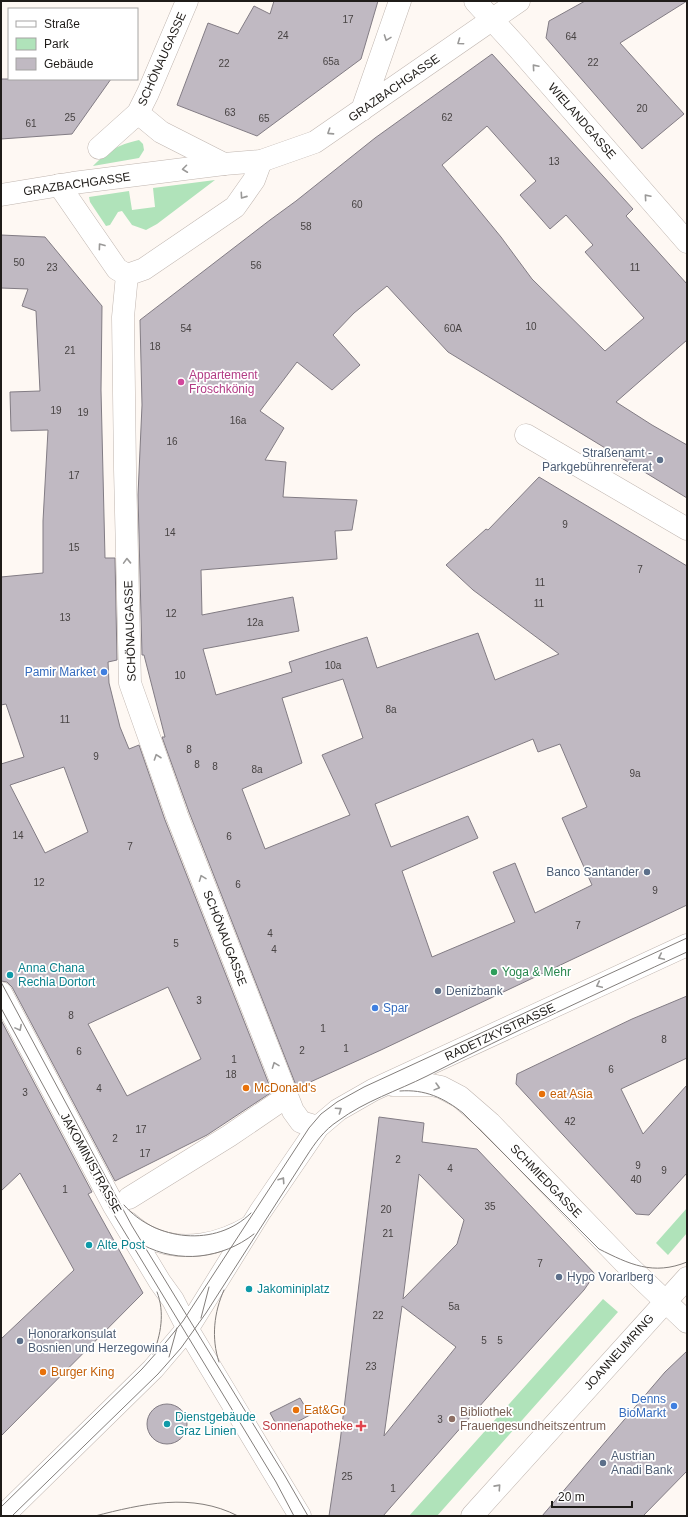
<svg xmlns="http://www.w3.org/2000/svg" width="688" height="1517" font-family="Arial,sans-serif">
<rect width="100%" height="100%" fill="#fef8f3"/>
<path fill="#b0e3ba" d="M 139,140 L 143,144 L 144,150 L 139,158 L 93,166 C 108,151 117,145 139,140 Z
M 215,180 L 157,224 L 146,230 L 132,225 L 122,211 L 118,212 L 110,225 L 106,226 L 90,202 L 89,197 L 129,191 L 132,210 L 155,207 L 153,188 Z
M 687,1208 L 687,1233 L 668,1255 L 656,1243 Z
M 603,1299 L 618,1312 L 437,1516 L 409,1516 Z"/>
<path fill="#c0b9c2" stroke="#827c84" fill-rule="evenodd" d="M 274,1 L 378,1 L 361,59 L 257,136 L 177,105 L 208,23 L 238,34 L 254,6 L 270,14 Z
M 585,1 L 687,1 L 620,43 L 684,114 L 642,149 L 546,38 L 549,21 Z
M 492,54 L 633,209 L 626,216 L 687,284 L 687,340 L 616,402 L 652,425 L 687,445 L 687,498 L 448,352 L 387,286 L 354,313 L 333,335 L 360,365 L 332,390 L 297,362 L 260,411 L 284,428 L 265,460 L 286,462 L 283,497 L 357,500 L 352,530 L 335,531 L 337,559 L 201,570 L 202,615 L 293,597 L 299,631 L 203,649 L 216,695 L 292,672 L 289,662 L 367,637 L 377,668 L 478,633 L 495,680 L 559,654 L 473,590 L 446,565 L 486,529 L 488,530 L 539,477 L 687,566 L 687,905 L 381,1050 L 297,1088 L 189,812 L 162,737 L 165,737 L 144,655 L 142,655 L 138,495 L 142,405 L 140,320 L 270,220 L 296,201 L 375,138 ZM 487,126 L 536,181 L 520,195 L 550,229 L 566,215 L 593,245 L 585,252 L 644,318 L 605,351 L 532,279 L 501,237 L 442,165 ZM 343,679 L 363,738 L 322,755 L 350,815 L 265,849 L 242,789 L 302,763 L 282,698 ZM 533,739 L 538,752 L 560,744 L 587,807 L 562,818 L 592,885 L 535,913 L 515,863 L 493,872 L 515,922 L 432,957 L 402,871 L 478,838 L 468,816 L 391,847 L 375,804 Z
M 1,79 L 111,79 L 72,134 L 1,139 Z
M 1,235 L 45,237 L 102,306 L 101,390 L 105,558 L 115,558 L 117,660 L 108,662 L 109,683 L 120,727 L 129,749 L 139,745 L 165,820 L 272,1092 L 207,1135 L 115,1181 L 12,987 L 7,982 L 1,981 L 1,764 L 24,757 L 6,704 L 1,705 L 1,577 L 43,573 L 43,521 L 48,430 L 11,431 L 10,392 L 40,391 L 36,311 L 22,306 L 28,289 L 1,288 ZM 64,767 L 88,832 L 45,853 L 10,785 ZM 168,987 L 201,1059 L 127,1096 L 88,1024 Z
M 687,996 L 687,1058 L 621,1089 L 643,1134 L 687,1085 L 687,1173 L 649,1215 L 636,1214 L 516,1084 L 517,1074 L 632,1019 Z
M 1,1020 L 92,1192 L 88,1194 L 143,1293 L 1,1436 L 1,1339 L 74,1270 L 20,1173 L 1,1191 Z
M 379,1117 L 424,1123 L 422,1142 L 477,1149 L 595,1274 L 584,1290 L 493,1391 L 383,1516 L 329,1516 L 340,1442 ZM 419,1174 L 464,1220 L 457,1244 L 403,1299 ZM 402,1306 L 456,1347 L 384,1436 L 397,1341 Z
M 687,1351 L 687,1471 L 643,1516 L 542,1516 L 665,1372 Z
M 300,1398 L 310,1415 L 280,1431 L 270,1413 Z
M147 1424a20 20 0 1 1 40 0a20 20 0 1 1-40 0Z"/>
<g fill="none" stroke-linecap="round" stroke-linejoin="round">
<g stroke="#c0b6b0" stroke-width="23">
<path id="minor" d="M 138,113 L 161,132 L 224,164
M 99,148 L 138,113 L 148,93 L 187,1
M 59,185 L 117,269 L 127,275
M 127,275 L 123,317 L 125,469 L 130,683 L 177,816 L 293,1111 L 301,1122 L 318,1127
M 127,275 L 144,269 L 235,207 L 254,180 L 261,161
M 526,435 L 687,529
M 1,993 L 114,1206 L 160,1282 L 173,1300 L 191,1335 L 300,1516
M 393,1085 L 431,1085 L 441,1087 L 460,1097 L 490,1123 L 624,1262 L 687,1322
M 129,1198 L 229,1136 L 276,1104
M 127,1222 C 134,1228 142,1234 150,1238 C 184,1253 221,1244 251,1226
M 3,1516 L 153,1369 L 188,1328 L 260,1212 L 318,1127 L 338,1110 L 373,1090 L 687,945"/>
</g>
<g stroke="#c0b6b0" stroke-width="23">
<path id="major" d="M 475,1 L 518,48 L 687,242
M 362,110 L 400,1
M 1,195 L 73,183 L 224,164 L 261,161 L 315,142 L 519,1
M 472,1516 L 687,1278"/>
</g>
<use href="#minor" stroke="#fff" stroke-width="22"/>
<use href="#major" stroke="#fff" stroke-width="22"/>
<path stroke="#837e7b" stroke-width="1" d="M 1,982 L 132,1226 L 285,1476 L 308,1516
M 1,1008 L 110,1208 L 276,1482 L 294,1516
M 400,1091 C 425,1089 444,1098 463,1113 L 599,1249 C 629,1264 653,1276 687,1262
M 124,1205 C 155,1241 216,1248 251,1213
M 143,1245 C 179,1264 222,1259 254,1234
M 201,1318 L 209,1287
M 153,1354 C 161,1335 165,1312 157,1292
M 169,1357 L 177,1328
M 219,1362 C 211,1338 214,1312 224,1290
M 1,1507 L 142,1369 L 166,1342 L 183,1321 L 309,1128 L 321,1114 L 337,1102 L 364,1087 L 687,938
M 12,1516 L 158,1374 L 181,1348 L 206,1313 L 306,1157 C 315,1143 324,1130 338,1121 C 365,1101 397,1091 427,1076 C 513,1032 600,992 687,952
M 95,1516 C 142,1504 192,1492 238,1516"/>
</g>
<defs><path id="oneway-chevron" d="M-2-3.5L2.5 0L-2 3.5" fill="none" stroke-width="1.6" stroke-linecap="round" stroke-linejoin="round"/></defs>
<g stroke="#9a9998">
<use href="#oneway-chevron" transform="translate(387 38) rotate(110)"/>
<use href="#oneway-chevron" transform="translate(460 42) rotate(145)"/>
<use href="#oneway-chevron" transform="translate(535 67) rotate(-131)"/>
<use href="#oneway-chevron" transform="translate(330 132) rotate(147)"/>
<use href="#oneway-chevron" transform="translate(185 169) rotate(173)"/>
<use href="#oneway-chevron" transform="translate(243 196) rotate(125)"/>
<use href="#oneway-chevron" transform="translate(647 197) rotate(-131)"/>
<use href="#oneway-chevron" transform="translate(101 246) rotate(-126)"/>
<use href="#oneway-chevron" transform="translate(127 561) rotate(-92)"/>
<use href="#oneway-chevron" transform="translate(157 757) rotate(-109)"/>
<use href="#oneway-chevron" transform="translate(202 878) rotate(-111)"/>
<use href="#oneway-chevron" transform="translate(661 957) rotate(155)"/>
<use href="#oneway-chevron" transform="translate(599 985) rotate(155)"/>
<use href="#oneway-chevron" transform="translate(19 1028) rotate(62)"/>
<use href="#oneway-chevron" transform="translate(275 1065) rotate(-111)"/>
<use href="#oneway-chevron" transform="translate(437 1087) rotate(15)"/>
<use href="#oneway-chevron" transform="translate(339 1110) rotate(-34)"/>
<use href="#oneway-chevron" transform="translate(282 1180) rotate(-56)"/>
<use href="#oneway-chevron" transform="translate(498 1487) rotate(-48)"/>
</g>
<circle fill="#d1479c" stroke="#fff" stroke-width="1.5" cx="181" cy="382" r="4"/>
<g fill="#5c6f8a" stroke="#fff" stroke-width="1.5">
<circle cx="660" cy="460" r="4"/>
<circle cx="647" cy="872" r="4"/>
<circle cx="438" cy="991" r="4"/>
<circle cx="559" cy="1277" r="4"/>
<circle cx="20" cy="1341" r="4"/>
<circle cx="603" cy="1463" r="4"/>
</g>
<g fill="#3f7fe0" stroke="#fff" stroke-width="1.5">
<circle cx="104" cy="672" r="4"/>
<circle cx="375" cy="1008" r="4"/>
<circle cx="674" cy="1406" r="4"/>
</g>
<circle fill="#2e9e5b" stroke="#fff" stroke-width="1.5" cx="494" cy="972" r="4"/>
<g fill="#0f9aa8" stroke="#fff" stroke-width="1.5">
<circle cx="10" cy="975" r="4"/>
<circle cx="89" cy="1245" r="4"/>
<circle cx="249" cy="1289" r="4"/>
<circle cx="167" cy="1424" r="4"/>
</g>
<g fill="#e8710a" stroke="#fff" stroke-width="1.5">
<circle cx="246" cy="1088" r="4"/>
<circle cx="542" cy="1094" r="4"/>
<circle cx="43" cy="1372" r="4"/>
<circle cx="296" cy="1410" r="4"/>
</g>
<circle fill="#8d6e63" stroke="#fff" stroke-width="1.5" cx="452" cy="1419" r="4"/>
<path fill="#e0444e" stroke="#fff" stroke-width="1.5" d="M359 1420h4v4h4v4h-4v4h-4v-4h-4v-4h4z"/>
<g text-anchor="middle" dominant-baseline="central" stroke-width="3.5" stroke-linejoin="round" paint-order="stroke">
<g font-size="10" fill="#474343">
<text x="348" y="19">17</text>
<text x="283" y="35">24</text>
<text x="571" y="36">64</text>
<text x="331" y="61">65a</text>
<text x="593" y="62">22</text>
<text x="224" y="63">22</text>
<text x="642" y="108">20</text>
<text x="230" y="112">63</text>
<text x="70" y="117">25</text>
<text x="447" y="117">62</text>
<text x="264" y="118">65</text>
<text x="31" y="123">61</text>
<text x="554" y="161">13</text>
<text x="357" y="204">60</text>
<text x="306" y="226">58</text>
<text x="19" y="262">50</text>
<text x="256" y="265">56</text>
<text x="52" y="267">23</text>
<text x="635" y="267">11</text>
<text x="531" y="326">10</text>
<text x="186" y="328">54</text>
<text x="453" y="328">60A</text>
<text x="155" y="346">18</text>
<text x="70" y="350">21</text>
<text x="56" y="410">19</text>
<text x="83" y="412">19</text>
<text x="238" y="420">16a</text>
<text x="172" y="441">16</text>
<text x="74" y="475">17</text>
<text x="565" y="524">9</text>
<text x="170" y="532">14</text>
<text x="74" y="547">15</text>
<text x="640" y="569">7</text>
<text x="540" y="582">11</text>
<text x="539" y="603">11</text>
<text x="171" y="613">12</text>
<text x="65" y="617">13</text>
<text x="255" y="622">12a</text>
<text x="333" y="665">10a</text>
<text x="180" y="675">10</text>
<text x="391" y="709">8a</text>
<text x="65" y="719">11</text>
<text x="189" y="749">8</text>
<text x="96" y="756">9</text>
<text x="197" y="764">8</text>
<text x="215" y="766">8</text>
<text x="257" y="769">8a</text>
<text x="635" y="773">9a</text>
<text x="18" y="835">14</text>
<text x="229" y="836">6</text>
<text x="130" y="846">7</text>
<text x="39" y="882">12</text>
<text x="238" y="884">6</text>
<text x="655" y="890">9</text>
<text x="578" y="925">7</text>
<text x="270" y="933">4</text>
<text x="176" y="943">5</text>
<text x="274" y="949">4</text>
<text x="199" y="1000">3</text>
<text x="71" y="1015">8</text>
<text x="323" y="1028">1</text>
<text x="664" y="1039">8</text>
<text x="346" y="1048">1</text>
<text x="302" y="1050">2</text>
<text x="79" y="1051">6</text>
<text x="234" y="1059">1</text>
<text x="611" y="1069">6</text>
<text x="231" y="1074">18</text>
<text x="99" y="1088">4</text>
<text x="25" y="1092">3</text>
<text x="570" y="1121">42</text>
<text x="141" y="1129">17</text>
<text x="115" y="1138">2</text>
<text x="145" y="1153">17</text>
<text x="398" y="1159">2</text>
<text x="638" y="1165">9</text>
<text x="450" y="1168">4</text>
<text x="664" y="1170">9</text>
<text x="636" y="1179">40</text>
<text x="65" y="1189">1</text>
<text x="490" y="1206">35</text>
<text x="386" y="1209">20</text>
<text x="388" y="1233">21</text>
<text x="540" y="1263">7</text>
<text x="454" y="1306">5a</text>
<text x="378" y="1315">22</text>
<text x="484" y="1340">5</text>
<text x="500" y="1340">5</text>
<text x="371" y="1366">23</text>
<text x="440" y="1419">3</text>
<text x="347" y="1476">25</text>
<text x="393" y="1488">1</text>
</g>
<g font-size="12" fill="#1f1c19" stroke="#fff">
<text transform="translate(162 59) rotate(-66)">SCHÖNAUGASSE</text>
<text transform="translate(394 88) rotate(-35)">GRAZBACHGASSE</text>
<text transform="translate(582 121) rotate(49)">WIELANDGASSE</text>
<text transform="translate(77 184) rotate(-8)">GRAZBACHGASSE</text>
<text transform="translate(130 631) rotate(-92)">SCHÖNAUGASSE</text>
<text transform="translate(225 938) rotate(69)">SCHÖNAUGASSE</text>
<text transform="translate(500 1032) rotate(-25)">RADETZKYSTRASSE</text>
<text transform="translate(91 1163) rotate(61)">JAKOMINISTRASSE</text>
<text transform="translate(546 1181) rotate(46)">SCHMIEDGASSE</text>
<text transform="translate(619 1352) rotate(-48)">JOANNEUMRING</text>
</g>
<g font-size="12" fill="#b23c85" stroke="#fff" text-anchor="start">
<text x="189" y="375">Appartement<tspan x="189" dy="14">Froschkönig</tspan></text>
</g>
<g font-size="12" fill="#4e5e75" stroke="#fff" text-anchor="start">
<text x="652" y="453" text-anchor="end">Straßenamt -<tspan x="652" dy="14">Parkgebührenreferat</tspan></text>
<text x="639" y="872" text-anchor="end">Banco Santander</text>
<text x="446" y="991">Denizbank</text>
<text x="567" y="1277">Hypo Vorarlberg</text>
<text x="28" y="1334">Honorarkonsulat<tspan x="28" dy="14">Bosnien und Herzegowina</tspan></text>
<text x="611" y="1456">Austrian<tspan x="611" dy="14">Anadi Bank</tspan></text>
</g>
<g font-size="12" fill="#366cbe" stroke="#fff" text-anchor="end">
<text x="96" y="672">Pamir Market</text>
<text x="383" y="1008" text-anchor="start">Spar</text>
<text x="666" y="1399">Denns<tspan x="666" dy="14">BioMarkt</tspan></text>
</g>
<g font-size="12" fill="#0d838f" stroke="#fff" text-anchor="start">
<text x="18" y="968">Anna Chana<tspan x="18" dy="14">Rechla Dortort</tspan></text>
<text x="97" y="1245">Alte Post</text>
<text x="257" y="1289">Jakominiplatz</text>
<text x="175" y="1417">Dienstgebäude<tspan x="175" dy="14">Graz Linien</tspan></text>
</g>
<g font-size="12" fill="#27864d" stroke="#fff" text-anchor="start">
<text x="502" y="972">Yoga &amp; Mehr</text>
</g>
<g font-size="12" fill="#c56008" stroke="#fff" text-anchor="start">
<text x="254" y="1088">McDonald's</text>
<text x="550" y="1094">eat Asia</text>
<text x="51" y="1372">Burger King</text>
<text x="304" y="1410">Eat&amp;Go</text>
</g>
<g font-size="12" fill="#785e54" stroke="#fff" text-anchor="start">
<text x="460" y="1412">Bibliothek<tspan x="460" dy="14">Frauengesundheitszentrum</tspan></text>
</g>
<g font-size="12" fill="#be3a42" stroke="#fff" text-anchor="end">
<text x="353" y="1426">Sonnenapotheke</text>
</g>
</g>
<rect width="688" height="1517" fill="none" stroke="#1f1c19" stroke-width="4"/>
<rect x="8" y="8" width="130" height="72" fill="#ffffff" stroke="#a5a4a3"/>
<rect x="16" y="21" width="20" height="6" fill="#ffffff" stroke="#a5a4a3"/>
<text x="44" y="28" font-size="12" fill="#1f1c19">Straße</text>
<rect x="16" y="38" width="20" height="12" fill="#b0e3ba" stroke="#a5a4a3"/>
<text x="44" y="48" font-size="12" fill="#1f1c19">Park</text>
<rect x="16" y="58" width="20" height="12" fill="#c0b9c2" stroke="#a5a4a3"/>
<text x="44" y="68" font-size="12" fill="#1f1c19">Gebäude</text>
<path d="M552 1501v6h80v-6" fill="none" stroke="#1f1c19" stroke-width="2"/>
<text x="558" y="1501" font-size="12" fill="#1f1c19" stroke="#ffffff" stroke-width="3" paint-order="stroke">20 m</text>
</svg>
